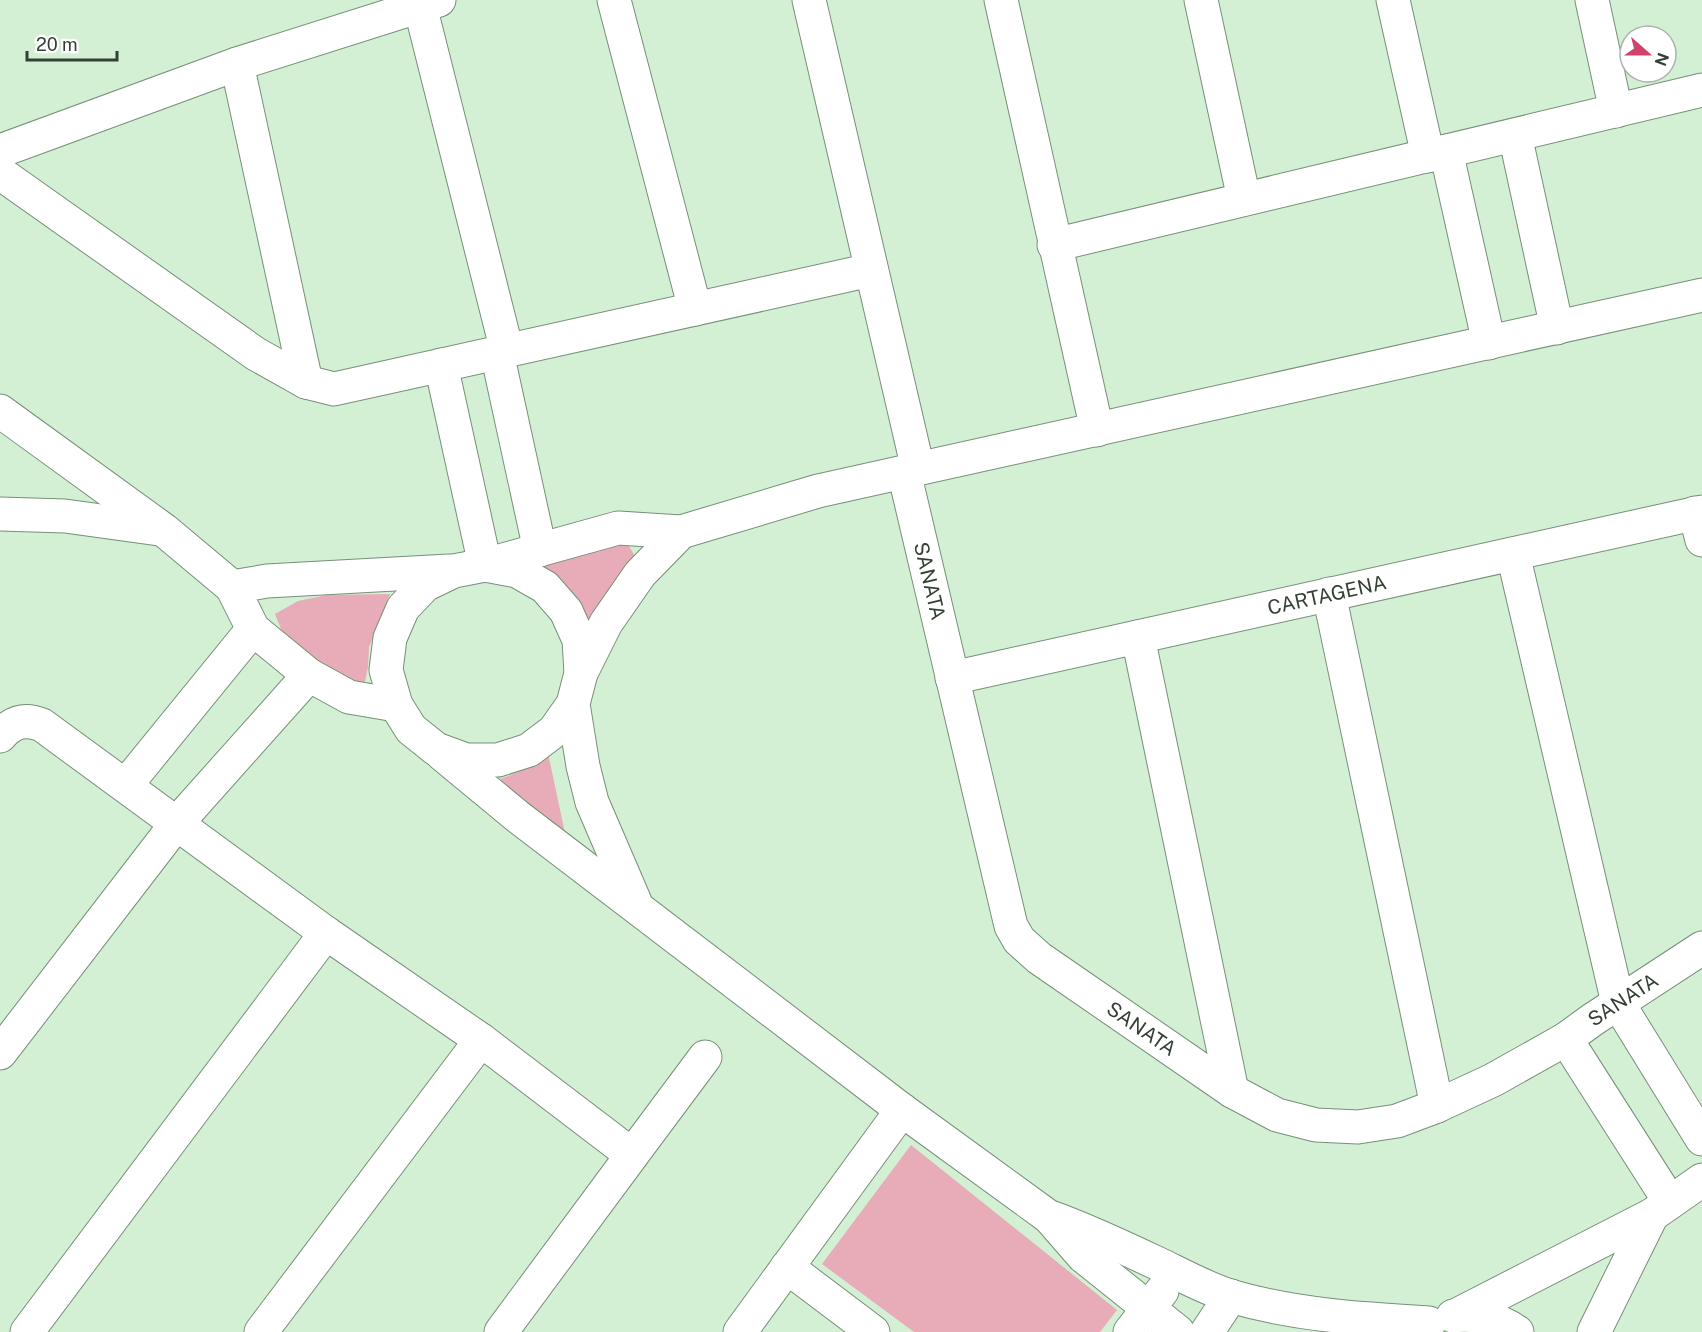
<svg xmlns="http://www.w3.org/2000/svg" width="1702" height="1332" font-family="'Public Sans',sans-serif">
<rect width="100%" height="100%" fill="#d3efd4"/>
<path fill="#e7acb7" d="M 625,539 L 636,558 L 583,631 L 535,568 Z
M 390,594 L 369,647 L 368,667 L 363,691 L 286,642 L 275,614 L 298,601 L 327,595 Z
M 548,753 L 566,838 L 493,782 L 533,766 Z
M 911,1145 L 1117,1310 L 1100,1332 L 914,1332 L 822,1264 Z"/>
<g fill="none" stroke-linecap="round" stroke-linejoin="round">
<g stroke="#779077" stroke-width="35">
<g id="minor">
<path d="M 614,0 L 695,309"/>
<path d="M 809,0 L 918,469"/>
<path d="M 1001,0 L 1097,430"/>
<path d="M 1201,0 L 1244,199"/>
<path d="M 1393,0 L 1428,156"/>
<path d="M 1592,0 L 1616,111"/>
<path d="M 420,6 L 507,351"/>
<path d="M 237,64 L 306,382"/>
<path d="M 1515,135 L 1557,328"/>
<path d="M 0,151 L 237,64 L 439,0"/>
<path d="M 1446,151 L 1489,343"/>
<path d="M 0,173 L 256,354 L 306,382 L 334,389 L 871,270"/>
<path d="M 1054,245 L 1702,90"/>
<path d="M 497,353 L 540,550"/>
<path d="M 441,365 L 485,565"/>
<path d="M 0,411 L 164,530 L 232,587"/>
<path id="s1" d="M 904,472 L 1011,926 L 1019,940 L 1039,958 L 1232,1091 L 1277,1115 L 1316,1125 L 1358,1127 L 1397,1121 L 1437,1106 L 1493,1080 L 1566,1039 L 1592,1020 L 1702,948"/>
<path d="M 1695,513 L 1702,540"/>
<path d="M 0,514 L 65,516 L 159,529"/>
<path d="M 1513,554 L 1618,1003 L 1702,1139"/>
<path d="M 485,565 L 517,571 L 545,587 L 566,611 L 579,640 L 581,673 L 573,704 L 554,731 L 529,750 L 498,760 L 466,760 L 436,749 L 411,729 L 396,705 L 386,670 L 390,638 L 403,608 L 425,585 L 454,571 L 485,565 L 618,528 L 681,532 L 818,491 L 1702,295"/>
<path d="M 1329,594 L 1437,1106"/>
<path d="M 1138,637 L 1232,1091"/>
<path d="M 581,673 L 606,623 L 640,574 L 681,532"/>
<path id="s2" d="M 952,678 L 1702,512"/>
<path d="M 573,704 L 583,766 L 592,802 L 635,902"/>
<path d="M 396,705 L 349,697 L 309,675 L 253,629 L 232,587 L 267,581 L 449,571"/>
<path d="M 0,736 C 12,722 25,718 42,725 L 326,933 L 481,1040 L 632,1155 L 501,1332"/>
<path d="M 442,754 L 517,816 L 902,1110 L 1049,1217 L 1083,1256 L 1178,1332"/>
<path d="M 126,785 L 253,629"/>
<path d="M 1566,1039 L 1670,1202"/>
<path d="M 0,1053 L 177,823 L 309,675"/>
<path d="M 632,1155 L 705,1057"/>
<path d="M 1053,1218 C 1092,1232 1129,1250 1167,1268 C 1187,1278 1208,1289 1230,1296 C 1295,1315 1362,1319 1429,1323"/>
<path d="M 787,1267 L 873,1332"/>
<path d="M 1457,1315 L 1652,1215 L 1702,1180"/>
<path d="M 1453,1316 C 1475,1313 1499,1319 1517,1332"/>
<path d="M 27,1332 L 326,933"/>
<path d="M 261,1332 L 481,1040"/>
<path d="M 740,1332 L 902,1110"/>
<path d="M 1130,1332 L 1162,1291"/>
<path d="M 1207,1332 L 1231,1296"/>
<path d="M 1594,1332 L 1652,1215"/>
</g>
</g>
<use href="#minor" stroke="#fff" stroke-width="33"/>
</g>
<g text-anchor="middle" dominant-baseline="central" stroke-width="6" stroke-linejoin="round" paint-order="stroke">
<g font-size="20" fill="#354035" stroke="#fff">
<text stroke="none"><textPath href="#s1" startOffset="112">SANATA</textPath></text>
<text stroke="none"><textPath href="#s2" startOffset="384">CARTAGENA</textPath></text>
<text stroke="none"><textPath href="#s1" startOffset="1174">SANATA</textPath></text>
<text stroke="none"><textPath href="#s1" startOffset="634">SANATA</textPath></text>
</g>
</g>
<g transform="translate(1648 54) rotate(111)"><circle r="28" fill="#ffffff" stroke="#aeb3ae" stroke-width="1.5"/>
<path d="M0-4.5L10 22L0 15L-10 22Z" fill="#d0426c"/>
<text y="-9" font-size="16" font-weight="bold" text-anchor="middle" fill="#354035">N</text>
</g>
<path d="M27 51v9h90v-9" fill="none" stroke="#354035" stroke-width="3"/>
<text x="36" y="51" font-size="18" fill="#354035" stroke="#ffffff" stroke-width="4.5" paint-order="stroke">20 m</text>
</svg>
